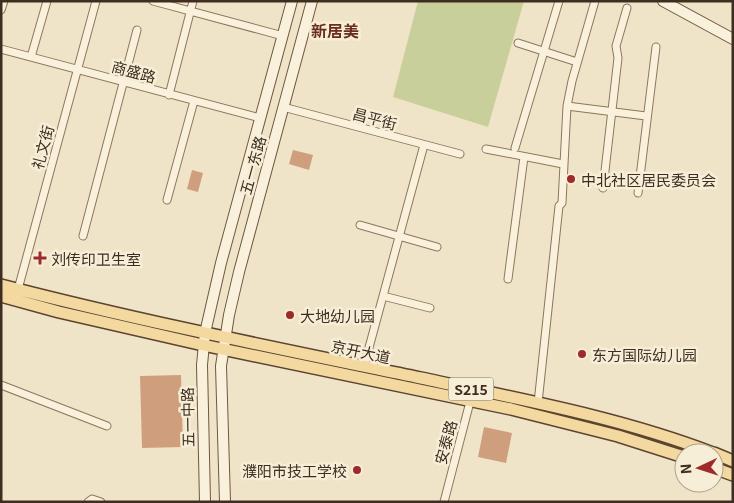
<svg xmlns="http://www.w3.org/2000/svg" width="734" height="503" font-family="Georgia,'Noto Sans SC',serif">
<rect width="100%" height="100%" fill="#f0e4c8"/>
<path fill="#c9cf9b" d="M 418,1 L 524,1 L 488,127 L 393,97 Z"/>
<path fill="#cf9f7d" d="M 293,150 L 313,155 L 309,170 L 289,164 Z
M 192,170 L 203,173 L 198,192 L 187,189 Z
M 181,375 L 183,447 L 142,448 L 140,376 Z
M 484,427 L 512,433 L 506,463 L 478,457 Z"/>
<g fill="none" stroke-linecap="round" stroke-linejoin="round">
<g stroke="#8d765c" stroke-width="9">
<path id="street" d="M 153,1 L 283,36
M 1,10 L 4,1
M 518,43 L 577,62
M 1,49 L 260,118
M 31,57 L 47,1
M 169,95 L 193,1
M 567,106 L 646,116
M 283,107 L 460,154
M 515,148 L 559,1
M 486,149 L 563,164
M 603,188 L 618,58 L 616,46 L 627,8
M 638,193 L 656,47
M 167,200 L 194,101
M 360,225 L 437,247
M 83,236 L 137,30
M 508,279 L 524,157
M 17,293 L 96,1
M 383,296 L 430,308
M 364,366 L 424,145
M 1,385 L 107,426
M 538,403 L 559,206 L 562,203 L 567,106 L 572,81 L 595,1
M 88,502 L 92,499 L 101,502
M 444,502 L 471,398"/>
</g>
<g stroke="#6f573f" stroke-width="12">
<path id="secondary" d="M 663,1 L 733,39
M 205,502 L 202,365 L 205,333 L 221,263 L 292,1
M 225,502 L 221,366 L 229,315 L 239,272 L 312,1"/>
</g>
<g stroke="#5b4430" stroke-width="14">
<path id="primary" d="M 1,285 C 140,321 281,349 421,378 C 519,399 619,417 713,453
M 1,296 L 59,312 L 203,345 L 511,409 L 618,436 L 684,457
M 714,453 L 733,461
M 714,468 L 733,475"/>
</g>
<use href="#street" stroke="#faf1dc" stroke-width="7"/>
<use href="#secondary" stroke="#faf1dc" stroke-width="10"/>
<use href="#primary" stroke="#f3d9a0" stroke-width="11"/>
</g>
<g fill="#9e2a2b" stroke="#f7eed8" stroke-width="2">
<circle cx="571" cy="179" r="5"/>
<path d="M37.5 250.5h5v5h5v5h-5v5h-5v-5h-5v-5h5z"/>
<circle cx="290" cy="315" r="5"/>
<circle cx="582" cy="354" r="5"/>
<circle cx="357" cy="470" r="5"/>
</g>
<g text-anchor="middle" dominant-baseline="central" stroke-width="5" stroke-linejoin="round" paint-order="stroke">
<rect fill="#f7eed8" stroke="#756857" stroke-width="1" x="448.5" y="377.5" width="45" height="23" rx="4"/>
<g font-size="14" font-weight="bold" fill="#3d2e20">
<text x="471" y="389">S215</text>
</g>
<g font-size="15" fill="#3d2e20" stroke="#f7eed8">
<text transform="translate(134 71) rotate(15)">商盛路</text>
<text transform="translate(375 118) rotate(15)">昌平街</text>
<text transform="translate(42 147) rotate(-75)">礼文街</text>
<text transform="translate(252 165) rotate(-75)">五一东路</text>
<text transform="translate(361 351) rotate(12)">京开大道</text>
<text transform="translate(187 417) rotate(-91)">五一中路</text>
<text transform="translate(445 442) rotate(-75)">安泰路</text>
</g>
<g font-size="15" fill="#3d2e20" stroke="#f7eed8" text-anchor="start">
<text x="581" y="179">中北社区居民委员会</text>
<text x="51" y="258">刘传印卫生室</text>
<text x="300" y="315">大地幼儿园</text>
<text x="592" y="354">东方国际幼儿园</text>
<text x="347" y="470" text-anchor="end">濮阳市技工学校</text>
</g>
<g font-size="16" font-weight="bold" fill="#6b2e1e" stroke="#f7eed8">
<text x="335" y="30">新居美</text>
</g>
</g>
<rect width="734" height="503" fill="none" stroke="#3d2e20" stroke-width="5"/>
<g transform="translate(699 468) rotate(266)"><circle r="24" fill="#f7eed8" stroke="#ada18e"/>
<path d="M0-4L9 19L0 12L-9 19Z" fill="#9e2a2b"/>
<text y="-8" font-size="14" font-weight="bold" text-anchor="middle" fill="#3d2e20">N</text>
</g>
</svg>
